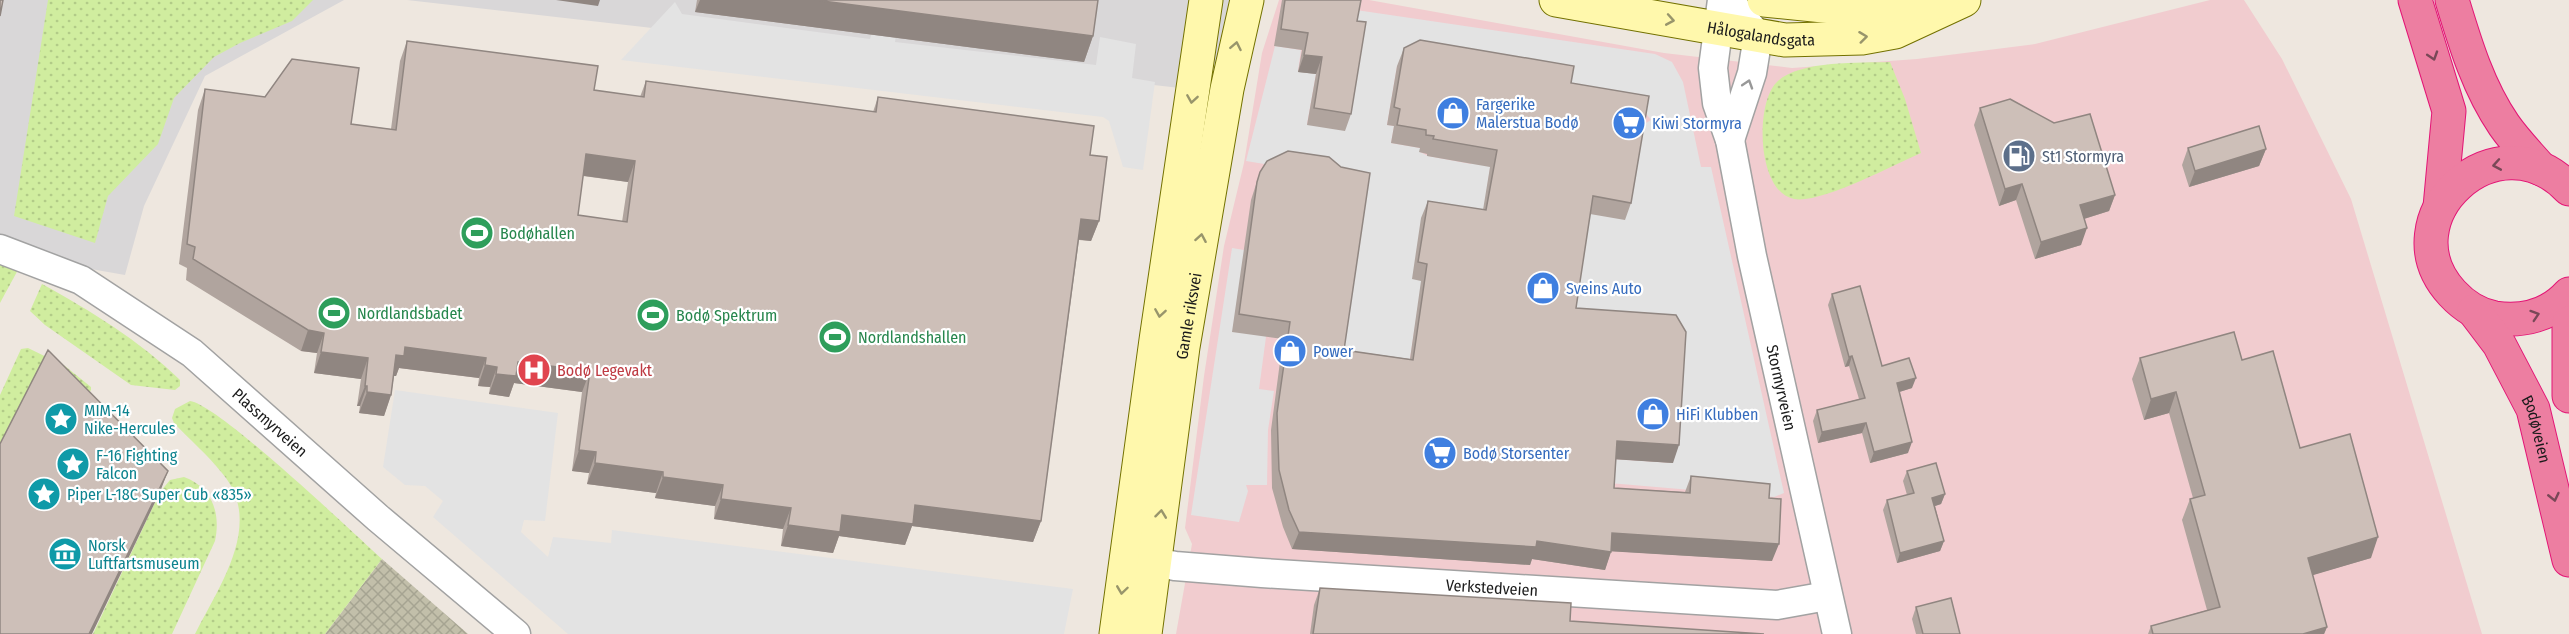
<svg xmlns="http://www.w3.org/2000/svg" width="2569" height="634" font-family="'Fira Sans Condensed',sans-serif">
<defs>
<pattern id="construction-cross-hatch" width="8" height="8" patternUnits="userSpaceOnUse" patternTransform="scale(1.5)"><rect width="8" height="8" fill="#c2bfaa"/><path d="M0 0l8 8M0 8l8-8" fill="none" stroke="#a6a492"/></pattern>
<pattern id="grass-dots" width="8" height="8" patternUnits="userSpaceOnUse" patternTransform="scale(1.5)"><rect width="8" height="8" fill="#d0ed9f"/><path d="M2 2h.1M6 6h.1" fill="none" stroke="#b2cb88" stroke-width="1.8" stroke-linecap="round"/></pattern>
</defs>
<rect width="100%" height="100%" fill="#eee7df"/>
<path fill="#d9d7d8" d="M 0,0 L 344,0 L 205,76 L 144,206 L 125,275 L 0,253 Z
M 407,0 L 1229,0 L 1215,92 Z"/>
<path fill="#f1cccf" d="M 1279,0 L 1369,0 L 1664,53 L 1792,68 L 1917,59 L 2035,44 L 2210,0 L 2244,0 L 2282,59 L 2351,199 L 2482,634 L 1176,634 L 1192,544 L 1185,528 L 1204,376 L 1224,246 L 1244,163 L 1262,53 Z"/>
<path fill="url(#construction-cross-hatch)" d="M 382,559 L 468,634 L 325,634 Z"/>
<path fill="url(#grass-dots)" d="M 48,0 L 313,0 L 292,21 L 240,43 L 214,57 L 174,98 L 158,144 L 108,196 L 95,243 L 14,216 Z
M 1890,62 L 1905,99 L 1921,153 C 1893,165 1821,204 1794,199 C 1757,192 1755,105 1776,83 C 1797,60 1860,63 1890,62 Z
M 0,264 L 19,268 L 0,303 Z
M 42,284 C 91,311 140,341 180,380 L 180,386 L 175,390 L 131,385 L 45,325 L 30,311 Z
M 28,348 L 65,366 L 91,387 L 91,390 L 87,396 L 0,450 L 0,395 L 21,349 Z
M 190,401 C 219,405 352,532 382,559 L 325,634 L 195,634 C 219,586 265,523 222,473 C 208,455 190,440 174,423 L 172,418 L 175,409 Z
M 184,477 C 212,487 221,513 215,541 L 172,634 L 93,634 L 160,492 L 170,480 Z"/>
<path fill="#e3e3e3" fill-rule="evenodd" d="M 675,2 L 682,14 L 870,39 L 874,26 L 897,29 L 895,42 L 1096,65 L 1100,37 L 1136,44 L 1132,78 L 1155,82 L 1143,170 L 1123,167 L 1109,121 L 1103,117 L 621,60 Z
M 1356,10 L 1655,54 L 1672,62 L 1683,82 L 1701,167 L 1711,167 L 1784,493 L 1774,497 L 1609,483 L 1611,459 L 1673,463 L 1680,349 L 1422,281 L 1407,377 L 1337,366 L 1367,181 L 1246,161 L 1275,46 L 1301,50 L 1298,71 L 1316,74 L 1307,124 L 1344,130 ZM 1415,57 L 1640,106 L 1651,120 L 1641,126 L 1624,219 L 1486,196 L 1491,161 L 1473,159 L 1471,164 L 1428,156 L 1420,152 L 1420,148 L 1391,143 L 1394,126 L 1387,125 L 1397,66 Z
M 1232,248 L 1244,250 L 1266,337 L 1259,389 L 1274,391 L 1268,430 L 1267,485 L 1246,485 L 1248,491 L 1239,522 L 1191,515 Z
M 395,390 L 558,413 L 545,521 L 524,520 L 521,532 L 548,557 L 553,537 L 611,543 L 612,530 L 1073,589 L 1064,634 L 568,634 L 433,517 L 443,501 L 425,486 L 405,485 L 383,467 Z"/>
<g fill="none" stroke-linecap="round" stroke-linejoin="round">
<g stroke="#a2a2a2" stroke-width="31">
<g id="street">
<path id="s1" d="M 1722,0 L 1713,68 L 1717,103 L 1730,140 L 1752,256 L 1837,634"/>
<path d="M 1729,0 L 1758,36 L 1752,73 L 1730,140"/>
<path id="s2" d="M 0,249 L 81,280 L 192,353 L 378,518 L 516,634"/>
<path id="s3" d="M 1155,562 L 1175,566 L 1262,573 L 1777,605 L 1827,596"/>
</g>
</g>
<g stroke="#737100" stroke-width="35">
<g id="secondary">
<path id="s4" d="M 1556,0 L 1785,40 L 1862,38 L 1895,32 L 1964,0"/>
<path d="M 1764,0 L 1843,8 L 1942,2"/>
<path d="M 1116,634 L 1156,340 L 1206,0"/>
<path id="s5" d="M 1145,634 L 1183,347 L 1227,89 L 1247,0"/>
</g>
</g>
<g stroke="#e31576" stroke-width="35">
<g id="highway">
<path d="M 2415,0 L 2449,111 L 2440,207"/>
<path d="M 2452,0 C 2465,43 2478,87 2504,125 C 2515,141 2529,155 2541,169"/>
<path d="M 2569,189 C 2497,113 2384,219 2452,293 C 2464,306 2478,315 2495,318 C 2523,322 2550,315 2569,294"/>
<path id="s6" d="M 2474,311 L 2499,344 L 2533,409 L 2569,560"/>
<path d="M 2569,323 L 2569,396"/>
</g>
</g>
<use href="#street" stroke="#fff" stroke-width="28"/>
<use href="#secondary" stroke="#fff8ac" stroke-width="33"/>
<use href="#highway" stroke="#ed7ea1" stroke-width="33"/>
</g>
<path fill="#b0a49e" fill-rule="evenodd" d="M 697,0 L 1098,0 L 1093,36 L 1084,62 L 695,12 Z
M 1282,0 L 1361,0 L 1357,21 L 1351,114 L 1345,131 L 1307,125 L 1316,74 L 1298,72 L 1302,50 L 1274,46 Z
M 407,41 L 594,90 L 640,97 L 646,81 L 873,112 L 878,97 L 1090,155 L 1099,221 L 1091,241 L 1079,240 L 1041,521 L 1033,542 L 912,526 L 905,545 L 839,536 L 833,553 L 781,546 L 783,529 L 714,519 L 715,506 L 655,498 L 656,493 L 587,484 L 589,473 L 572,471 L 582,392 L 514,383 L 509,397 L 489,394 L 490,387 L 478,386 L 479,378 L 399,368 L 396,376 L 394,376 L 391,395 L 384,416 L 359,413 L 360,406 L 357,406 L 361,379 L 314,373 L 317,353 L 301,351 L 186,280 L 187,268 L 179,264 L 198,110 L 205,89 L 351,124 L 391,129 L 400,61 ZM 583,176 L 628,182 L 622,222 L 578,215 Z
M 1404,48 L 1571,83 L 1631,203 L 1625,220 L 1590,214 L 1576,308 L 1673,463 L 1616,459 L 1614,488 L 1685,492 L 1691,476 L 1769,498 L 1772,561 L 1611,551 L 1605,570 L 1532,559 L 1530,565 L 1292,549 L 1283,527 L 1272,488 L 1271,430 L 1283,339 L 1232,332 L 1251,200 L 1260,172 L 1344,350 L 1410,359 L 1421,281 L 1412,279 L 1421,218 L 1428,201 L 1483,210 L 1490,167 L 1427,156 L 1427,154 L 1419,152 L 1420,148 L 1391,143 L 1394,126 L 1387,125 L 1397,66 Z
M 1980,108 L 2115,195 L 2109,211 L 2084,219 L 2081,245 L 2035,259 L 2016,200 L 1999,206 L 1974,125 Z
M 2188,148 L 2266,149 L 2259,166 L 2189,187 L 2182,165 Z
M 1832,294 L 1882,366 L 1912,388 L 1899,392 L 1908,453 L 1870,463 L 1862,433 L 1818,443 L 1813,421 L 1817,410 L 1859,399 L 1849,366 L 1845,367 L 1828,305 Z
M 2140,358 L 2242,360 L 2371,558 L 2312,575 L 2327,627 L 2324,634 L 2148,634 L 2151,626 L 2207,610 L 2182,520 L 2190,499 L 2193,498 L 2169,413 L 2144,420 L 2132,379 Z
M 1907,471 L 1945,494 L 1941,504 L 1935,506 L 1944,541 L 1940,551 L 1897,563 L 1883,510 L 1887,500 L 1907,495 L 1903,481 Z
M 1320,588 L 1570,621 L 1764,634 L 1310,634 L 1314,605 Z
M 1916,607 L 1960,634 L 1916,634 L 1912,619 Z"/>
<path fill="#908681" d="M 556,0 L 600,0 L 598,6 Z
M 700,0 L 815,0 L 1093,36 L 1084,62 L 695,12 Z
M 1304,55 L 1322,57 L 1316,74 L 1298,72 Z
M 2266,149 L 2259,166 L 2189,187 L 2195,171 Z
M 586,154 L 635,161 L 628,182 L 578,175 Z
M 2022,184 L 2016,200 L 1999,206 L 2005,189 Z
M 2115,195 L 2109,211 L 2074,222 L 2080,205 Z
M 1081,219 L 1099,221 L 1091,241 L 1074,239 Z
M 2087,228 L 2081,245 L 2035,259 L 2041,242 Z
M 308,330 L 324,333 L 317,353 L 301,351 Z
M 405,347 L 486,358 L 479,378 L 399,368 L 396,376 L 389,376 L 396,355 Z
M 321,352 L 368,358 L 361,379 L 314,373 Z
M 1852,356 L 1849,366 L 1845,367 L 1849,357 Z
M 518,362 L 590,371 L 582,392 L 514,383 L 509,397 L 489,394 L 496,374 Z
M 485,365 L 497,367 L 490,387 L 478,386 Z
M 1916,378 L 1912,388 L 1893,394 L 1897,383 Z
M 365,386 L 367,386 L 360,406 L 357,406 Z
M 367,392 L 391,395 L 384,416 L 359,413 Z
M 2176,392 L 2169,413 L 2144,420 L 2151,399 Z
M 1866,423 L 1862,433 L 1818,443 L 1822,432 Z
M 1617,441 L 1679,445 L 1673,463 L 1611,459 Z
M 1912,442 L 1908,453 L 1870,463 L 1874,452 Z
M 579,450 L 596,452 L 589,473 L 572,471 Z
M 595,463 L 663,472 L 656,493 L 587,484 Z
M 168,471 L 160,492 L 92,634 L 89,634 Z
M 663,477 L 723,485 L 715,506 L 655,498 Z
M 1945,494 L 1941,504 L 1929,508 L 1932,498 Z
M 721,499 L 791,508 L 783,529 L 714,519 Z
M 915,505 L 1041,521 L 1033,542 L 912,526 L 905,545 L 839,536 L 833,553 L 781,546 L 788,525 L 842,515 Z
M 1299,532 L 1537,541 L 1611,552 L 1605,570 L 1532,559 L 1530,565 L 1292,549 Z
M 1612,533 L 1779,544 L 1772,561 L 1606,551 Z
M 2378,537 L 2371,558 L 2300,579 L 2308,558 Z
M 1944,541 L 1940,551 L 1897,563 L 1900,553 Z
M 2327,627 L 2324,634 L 2303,634 Z"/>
<path fill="#cdbfb8" stroke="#908681" stroke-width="1.5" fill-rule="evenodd" d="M 0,0 L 3,0 L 0,16 Z
M 815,0 L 1098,0 L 1093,36 Z
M 1285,0 L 1361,0 L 1357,21 L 1366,22 L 1351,114 L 1314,108 L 1322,57 L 1304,55 L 1308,33 L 1281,29 Z
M 1420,40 L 1574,66 L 1571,83 L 1649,96 L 1631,203 L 1593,196 L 1576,308 L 1676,315 L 1686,332 L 1679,445 L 1617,441 L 1614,488 L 1690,493 L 1691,476 L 1770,484 L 1769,498 L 1781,499 L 1779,544 L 1612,533 L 1611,552 L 1537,541 L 1536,547 L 1299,532 L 1289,510 L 1279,470 L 1277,413 L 1290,322 L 1239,314 L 1257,182 L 1260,172 L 1267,161 L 1288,151 L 1329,157 L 1341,167 L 1370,173 L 1344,350 L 1413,360 L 1427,264 L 1418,262 L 1428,201 L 1486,210 L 1497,150 L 1433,139 L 1434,136 L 1426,135 L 1426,130 L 1397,125 L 1400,109 L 1394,107 L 1404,48 Z
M 407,41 L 598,66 L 594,90 L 644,97 L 646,81 L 876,112 L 878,97 L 1094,126 L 1090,155 L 1107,157 L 1099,221 L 1081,219 L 1041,521 L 915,505 L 913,524 L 842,515 L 840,532 L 788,525 L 791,508 L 721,499 L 723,485 L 663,477 L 663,472 L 595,463 L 596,452 L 579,450 L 590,371 L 518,362 L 516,376 L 496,374 L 497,367 L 485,365 L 486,358 L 405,347 L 404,356 L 396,355 L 391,395 L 367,392 L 367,386 L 365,386 L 368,358 L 321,352 L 324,333 L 308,330 L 193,259 L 195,247 L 187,244 L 205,89 L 265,97 L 292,59 L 359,68 L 351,124 L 396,130 ZM 586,154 L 635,161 L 627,222 L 578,215 Z
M 2010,99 L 2054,123 L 2090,114 L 2115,195 L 2080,205 L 2087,228 L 2041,242 L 2022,184 L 2005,189 L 1980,108 Z
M 2259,126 L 2266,149 L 2195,171 L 2188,148 Z
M 1860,286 L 1882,366 L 1909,358 L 1916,378 L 1897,383 L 1912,442 L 1874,452 L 1866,423 L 1822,432 L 1817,410 L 1865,398 L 1852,356 L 1849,357 L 1832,294 Z
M 2234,332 L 2242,360 L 2273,351 L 2300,448 L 2350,434 L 2378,537 L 2308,558 L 2327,627 L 2303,634 L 2153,634 L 2151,626 L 2220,607 L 2190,499 L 2205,495 L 2176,392 L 2151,399 L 2140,358 Z
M 48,350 L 168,471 L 89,634 L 0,634 L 0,444 Z
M 1936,463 L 1945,494 L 1932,498 L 1944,541 L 1900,553 L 1887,500 L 1914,493 L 1907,471 Z
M 1320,588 L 1571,603 L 1570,621 L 1764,634 L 1313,634 Z
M 1951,598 L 1960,634 L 1923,634 L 1916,607 Z"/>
<defs><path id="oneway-chevron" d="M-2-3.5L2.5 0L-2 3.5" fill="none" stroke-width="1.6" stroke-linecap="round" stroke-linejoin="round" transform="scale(1.5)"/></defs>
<g stroke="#98956b">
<use href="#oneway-chevron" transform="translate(1670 20) rotate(10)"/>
<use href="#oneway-chevron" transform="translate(1863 37) rotate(-7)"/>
<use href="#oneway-chevron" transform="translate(1236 46) rotate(-79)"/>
<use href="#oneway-chevron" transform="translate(1192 99) rotate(99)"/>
<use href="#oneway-chevron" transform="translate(1201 238) rotate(-80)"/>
<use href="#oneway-chevron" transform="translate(1160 313) rotate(99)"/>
<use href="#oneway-chevron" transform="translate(1161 514) rotate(-83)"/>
<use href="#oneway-chevron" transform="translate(1122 590) rotate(98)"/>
</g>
<g stroke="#794857">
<use href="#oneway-chevron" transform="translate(2433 56) rotate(72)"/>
<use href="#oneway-chevron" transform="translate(2497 165) rotate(170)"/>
<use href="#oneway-chevron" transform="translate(2535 315) rotate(-18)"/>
<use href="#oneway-chevron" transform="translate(2554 497) rotate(77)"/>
</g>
<use stroke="#989898" href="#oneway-chevron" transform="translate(1748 84) rotate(-72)"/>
<defs>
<g id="shop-disc" transform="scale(1.725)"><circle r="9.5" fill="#3f7fe0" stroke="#fff"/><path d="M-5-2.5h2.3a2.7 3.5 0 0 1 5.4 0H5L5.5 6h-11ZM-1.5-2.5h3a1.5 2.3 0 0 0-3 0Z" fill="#fff"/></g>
<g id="supermarket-disc" transform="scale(1.725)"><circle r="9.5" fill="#3f7fe0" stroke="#fff"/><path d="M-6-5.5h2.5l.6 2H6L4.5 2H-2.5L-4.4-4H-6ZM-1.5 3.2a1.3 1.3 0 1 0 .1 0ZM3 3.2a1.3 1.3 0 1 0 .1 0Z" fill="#fff"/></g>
<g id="fuel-disc" transform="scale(1.725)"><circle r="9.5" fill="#5c6f8a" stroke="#fff"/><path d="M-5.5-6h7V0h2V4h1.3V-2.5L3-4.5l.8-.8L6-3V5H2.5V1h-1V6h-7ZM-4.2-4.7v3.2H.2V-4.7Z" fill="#fff"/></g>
<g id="stadium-disc" transform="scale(1.725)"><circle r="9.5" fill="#2e9e5b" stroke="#fff"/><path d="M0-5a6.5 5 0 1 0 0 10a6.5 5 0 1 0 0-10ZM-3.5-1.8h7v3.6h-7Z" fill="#fff"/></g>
<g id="hospital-disc" transform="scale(1.725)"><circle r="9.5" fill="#e0444e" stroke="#fff"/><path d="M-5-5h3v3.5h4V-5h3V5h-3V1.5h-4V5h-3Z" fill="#fff"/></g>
<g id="sight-disc" transform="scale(1.725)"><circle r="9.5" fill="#0f9aa8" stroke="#fff"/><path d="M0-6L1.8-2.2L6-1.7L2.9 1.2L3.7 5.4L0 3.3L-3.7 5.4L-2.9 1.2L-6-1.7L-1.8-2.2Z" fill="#fff"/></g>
<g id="museum-disc" transform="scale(1.725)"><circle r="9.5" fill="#0f9aa8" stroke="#fff"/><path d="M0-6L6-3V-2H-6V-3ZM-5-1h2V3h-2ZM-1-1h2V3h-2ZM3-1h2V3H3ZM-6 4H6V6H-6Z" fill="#fff"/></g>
</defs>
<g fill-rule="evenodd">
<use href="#shop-disc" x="1453" y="113"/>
<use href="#supermarket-disc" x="1629" y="123"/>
<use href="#fuel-disc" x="2019" y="156"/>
<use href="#stadium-disc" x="477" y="233"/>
<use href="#shop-disc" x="1543" y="288"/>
<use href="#stadium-disc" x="334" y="313"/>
<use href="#stadium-disc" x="653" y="315"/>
<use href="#stadium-disc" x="835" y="337"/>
<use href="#shop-disc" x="1290" y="351"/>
<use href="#hospital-disc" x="534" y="370"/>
<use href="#shop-disc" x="1653" y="414"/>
<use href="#sight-disc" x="61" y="419"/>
<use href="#supermarket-disc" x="1440" y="453"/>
<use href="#sight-disc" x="73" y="464"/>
<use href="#sight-disc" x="44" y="494"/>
<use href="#museum-disc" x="65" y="554"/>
</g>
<g text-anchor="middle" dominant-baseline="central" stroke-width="4.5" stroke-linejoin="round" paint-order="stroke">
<g font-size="16" fill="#1b1b1b" stroke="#fff">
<text stroke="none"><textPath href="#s4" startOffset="208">Hålogalandsgata</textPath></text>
<text stroke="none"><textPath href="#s5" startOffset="321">Gamle riksvei</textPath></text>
<text stroke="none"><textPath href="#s1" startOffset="396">Stormyrveien</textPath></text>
<text stroke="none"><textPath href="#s2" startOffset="324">Plassmyrveien</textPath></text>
<text stroke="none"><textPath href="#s6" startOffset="135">Bodøveien</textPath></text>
<text stroke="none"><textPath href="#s3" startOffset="338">Verkstedveien</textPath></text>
</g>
<g font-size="16" fill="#366cbe" stroke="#fff" text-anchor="start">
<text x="1476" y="104">Fargerike<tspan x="1476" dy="18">Malerstua Bodø</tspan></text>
<text x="1652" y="123">Kiwi Stormyra</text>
<text x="1566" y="288">Sveins Auto</text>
<text x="1313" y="351">Power</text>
<text x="1676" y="414">HiFi Klubben</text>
<text x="1463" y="453">Bodø Storsenter</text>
</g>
<g font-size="16" fill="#4e5e75" stroke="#fff" text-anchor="start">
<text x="2042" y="156">St1 Stormyra</text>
</g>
<g font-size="16" fill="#27864d" stroke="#fff" text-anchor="start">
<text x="500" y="233">Bodøhallen</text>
<text x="357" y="313">Nordlandsbadet</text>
<text x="676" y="315">Bodø Spektrum</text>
<text x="858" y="337">Nordlandshallen</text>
</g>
<g font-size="16" fill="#be3a42" stroke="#fff" text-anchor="start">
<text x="557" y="370">Bodø Legevakt</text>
</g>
<g font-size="16" fill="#0d838f" stroke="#fff" text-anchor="start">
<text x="84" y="410">MIM-14<tspan x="84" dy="18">Nike-Hercules</tspan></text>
<text x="96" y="455">F-16 Fighting<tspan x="96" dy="18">Falcon</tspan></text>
<text x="67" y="494">Piper L-18C Super Cub «835»</text>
<text x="88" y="545">Norsk<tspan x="88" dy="18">Luftfartsmuseum</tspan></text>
</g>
</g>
</svg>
